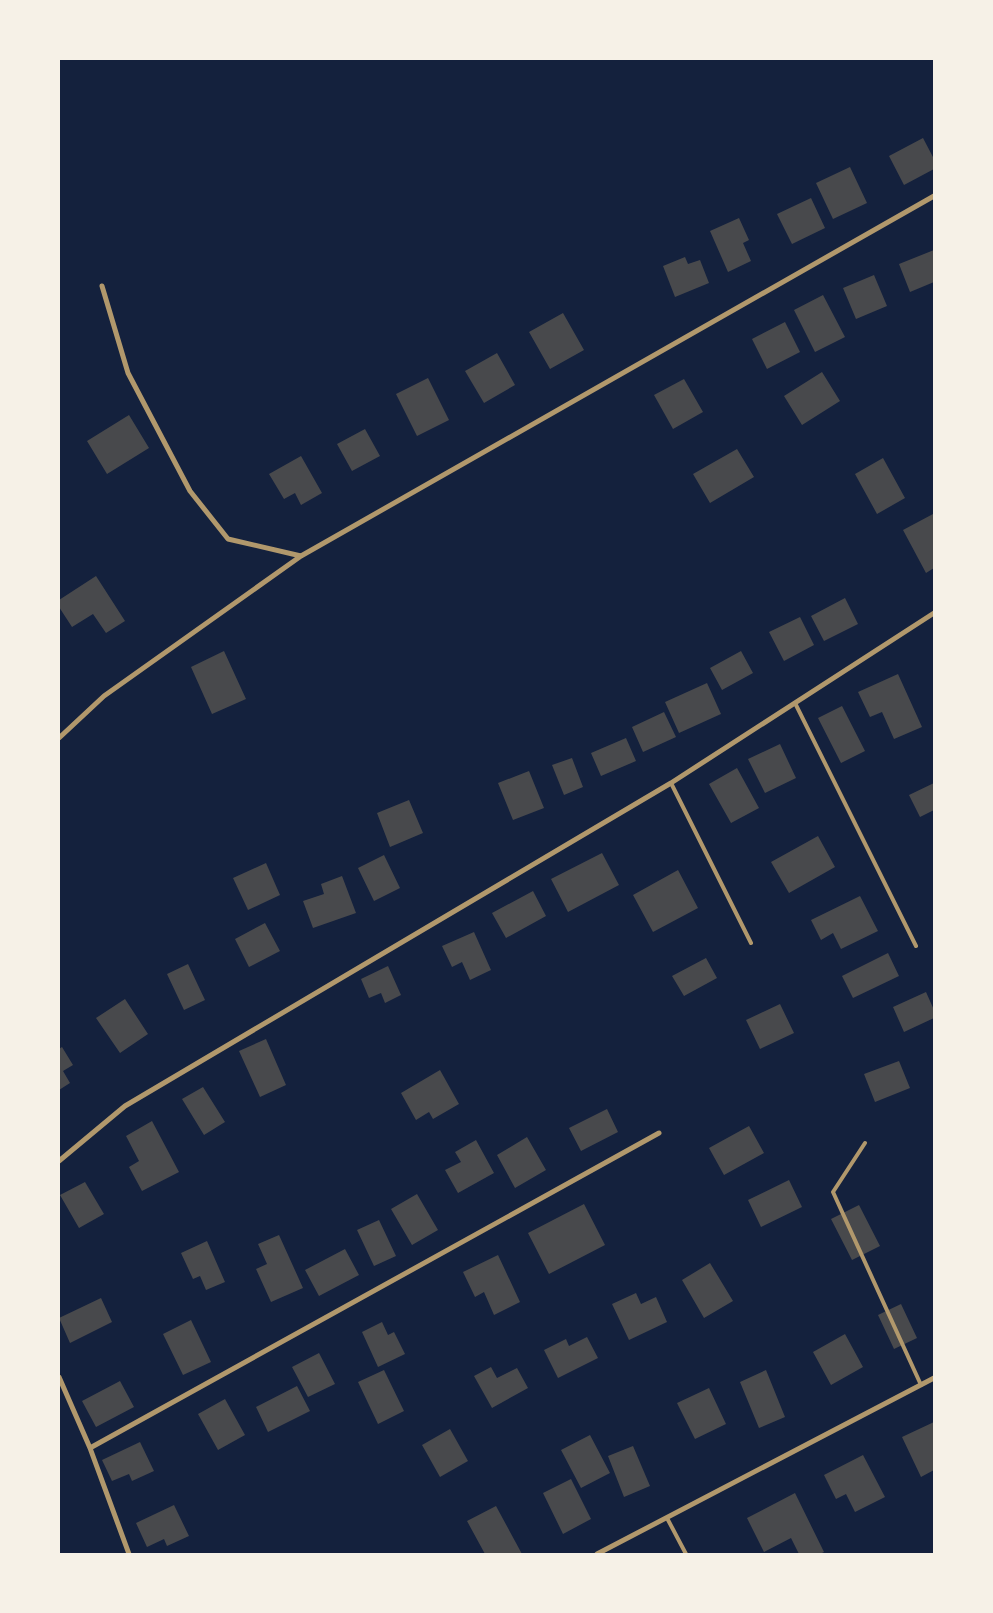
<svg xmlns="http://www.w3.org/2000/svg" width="993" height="1613" font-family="Lato,sans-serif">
<rect width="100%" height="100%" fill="#14213d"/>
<path fill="#48494c" d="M 923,138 L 934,159 L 934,169 L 904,185 L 889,156 Z
M 850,167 L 867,203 L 833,219 L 816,183 Z
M 811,198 L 825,228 L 792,244 L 777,214 Z
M 739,218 L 749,240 L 743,243 L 751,261 L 728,272 L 710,231 Z
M 934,250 L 934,282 L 910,292 L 899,264 Z
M 685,257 L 688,264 L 700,260 L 709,283 L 675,297 L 663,266 Z
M 874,275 L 887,306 L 856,319 L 843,288 Z
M 823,295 L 845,337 L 815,352 L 794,310 Z
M 563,313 L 584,350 L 550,369 L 529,332 Z
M 785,322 L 800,352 L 767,369 L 752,339 Z
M 497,353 L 515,385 L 484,403 L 465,371 Z
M 822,372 L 840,401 L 802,425 L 784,396 Z
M 428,378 L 449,420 L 417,436 L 396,394 Z
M 684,379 L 703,412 L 673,429 L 654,395 Z
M 129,415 L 149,448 L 107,474 L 87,441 Z
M 365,429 L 380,456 L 352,471 L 337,444 Z
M 737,449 L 754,477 L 710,503 L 693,474 Z
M 301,456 L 322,493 L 301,505 L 295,493 L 284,499 L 269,474 Z
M 883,458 L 905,498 L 877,514 L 855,474 Z
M 933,514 L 934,568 L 926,573 L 903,530 Z
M 96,576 L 125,621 L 106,633 L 93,614 L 72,627 L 59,607 L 59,600 Z
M 845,598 L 858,624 L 824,641 L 811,616 Z
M 800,617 L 814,645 L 784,661 L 769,632 Z
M 224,651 L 246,699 L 212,714 L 191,667 Z
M 741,651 L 753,673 L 722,690 L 710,668 Z
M 898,674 L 922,727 L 894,739 L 882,712 L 870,717 L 858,692 Z
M 707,683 L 721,714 L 679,733 L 665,702 Z
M 842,706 L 865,751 L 841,763 L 818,718 Z
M 664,712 L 676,737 L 643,752 L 632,727 Z
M 626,738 L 636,761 L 601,776 L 591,753 Z
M 780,744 L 796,778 L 765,793 L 748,759 Z
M 572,758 L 583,787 L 564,795 L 552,765 Z
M 737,768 L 759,808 L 731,823 L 709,784 Z
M 529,771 L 544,808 L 513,820 L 498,783 Z
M 934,783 L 934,810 L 920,817 L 909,795 Z
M 409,800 L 423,833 L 390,847 L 377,813 Z
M 818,836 L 835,867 L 789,893 L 771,862 Z
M 602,853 L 619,885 L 568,912 L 551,879 Z
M 384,855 L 400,888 L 374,901 L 358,868 Z
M 266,863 L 280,895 L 248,910 L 233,878 Z
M 678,870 L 698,908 L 653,932 L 633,895 Z
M 342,876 L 356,913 L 313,928 L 303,901 L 324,894 L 321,884 Z
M 533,891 L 546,916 L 506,938 L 492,913 Z
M 860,896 L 878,931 L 841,949 L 833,933 L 821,940 L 811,920 Z
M 265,923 L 280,951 L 249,967 L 235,939 Z
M 474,932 L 491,970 L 470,980 L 462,962 L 452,967 L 442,946 Z
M 888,953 L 899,976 L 853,998 L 842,976 Z
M 706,958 L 717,978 L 684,996 L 672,976 Z
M 188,964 L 205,1000 L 184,1010 L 167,974 Z
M 388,966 L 401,995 L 385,1003 L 381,993 L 369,998 L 361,979 Z
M 926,992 L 934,1010 L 934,1018 L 904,1032 L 893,1007 Z
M 125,999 L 148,1034 L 120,1053 L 96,1018 Z
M 780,1004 L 794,1033 L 760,1049 L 746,1020 Z
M 266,1039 L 286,1085 L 260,1097 L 239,1051 Z
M 62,1047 L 73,1065 L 63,1071 L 70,1083 L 59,1090 L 59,1049 Z
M 899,1061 L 910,1088 L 875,1102 L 864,1074 Z
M 440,1070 L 459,1104 L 433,1119 L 429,1112 L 416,1120 L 401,1093 Z
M 203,1087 L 225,1122 L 204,1135 L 182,1099 Z
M 607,1109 L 618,1132 L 581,1151 L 569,1128 Z
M 152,1121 L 179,1172 L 142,1191 L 129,1167 L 139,1161 L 126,1136 Z
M 749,1126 L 764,1153 L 724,1175 L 709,1148 Z
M 527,1137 L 546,1170 L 515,1188 L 497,1155 Z
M 476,1140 L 494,1173 L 458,1193 L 445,1170 L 461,1162 L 455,1152 Z
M 789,1180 L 802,1207 L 761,1227 L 748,1200 Z
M 85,1182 L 104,1214 L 79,1228 L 60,1195 Z
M 417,1194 L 438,1230 L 412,1245 L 391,1209 Z
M 584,1204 L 605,1245 L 549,1274 L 528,1233 Z
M 859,1205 L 880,1246 L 852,1260 L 831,1219 Z
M 379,1220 L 396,1256 L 374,1266 L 357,1230 Z
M 279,1235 L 303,1288 L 271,1302 L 256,1269 L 267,1264 L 258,1244 Z
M 207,1241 L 225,1282 L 206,1290 L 200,1276 L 193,1279 L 181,1253 Z
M 345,1249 L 359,1275 L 319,1296 L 305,1270 Z
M 498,1255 L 520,1302 L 494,1315 L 484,1292 L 475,1297 L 463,1272 Z
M 710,1263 L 733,1301 L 704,1318 L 682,1280 Z
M 636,1293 L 641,1304 L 656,1297 L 667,1322 L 629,1340 L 612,1304 Z
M 101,1298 L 112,1322 L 70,1343 L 59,1318 Z
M 901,1304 L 917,1338 L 894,1349 L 878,1315 Z
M 191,1320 L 211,1362 L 183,1375 L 163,1334 Z
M 382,1322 L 388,1335 L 394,1332 L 405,1354 L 378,1367 L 362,1332 Z
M 845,1334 L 863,1367 L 831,1385 L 813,1352 Z
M 587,1337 L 598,1358 L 558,1378 L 544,1350 L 566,1339 L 569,1346 Z
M 319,1353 L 335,1384 L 308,1397 L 292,1367 Z
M 491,1367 L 497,1378 L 517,1368 L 528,1388 L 492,1408 L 474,1376 Z
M 384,1370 L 404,1411 L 378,1424 L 358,1382 Z
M 766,1370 L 785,1417 L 759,1428 L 740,1382 Z
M 120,1381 L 134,1407 L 96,1427 L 82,1401 Z
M 297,1386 L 310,1411 L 268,1432 L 256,1407 Z
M 709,1388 L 726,1424 L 695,1439 L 677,1403 Z
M 225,1399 L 245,1435 L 218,1450 L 198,1414 Z
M 934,1422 L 934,1470 L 921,1477 L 902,1437 Z
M 450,1429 L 468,1461 L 440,1477 L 422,1445 Z
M 590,1435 L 610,1473 L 581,1488 L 561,1450 Z
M 140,1442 L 154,1471 L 132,1481 L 129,1474 L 112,1481 L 102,1460 Z
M 633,1446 L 650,1486 L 624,1497 L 608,1456 Z
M 863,1455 L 885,1497 L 855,1512 L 846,1494 L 836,1499 L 824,1475 Z
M 571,1479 L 591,1519 L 563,1534 L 543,1493 Z
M 795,1493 L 824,1552 L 820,1554 L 799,1554 L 791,1538 L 764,1552 L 747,1518 Z
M 174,1505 L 189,1536 L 167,1546 L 164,1539 L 147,1547 L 136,1523 Z
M 496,1506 L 522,1554 L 485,1554 L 467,1521 Z"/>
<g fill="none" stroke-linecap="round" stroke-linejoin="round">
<path stroke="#b1986c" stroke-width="4" d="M 795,703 L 916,946
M 671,783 L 751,943
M 865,1143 L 833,1192 L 921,1385
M 667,1518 L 686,1554"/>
<path stroke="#b1986c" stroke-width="5" d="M 102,286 L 128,373 L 190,491 L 228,539 L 301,556
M 59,738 L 104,696 L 301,556 L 934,196
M 59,1161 L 125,1106 L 671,783 L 934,613
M 59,1377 L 90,1448 L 129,1554
M 90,1448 L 659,1133
M 597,1554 L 934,1378"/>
</g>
<rect width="993" height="1613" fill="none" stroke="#f6f1e7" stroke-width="120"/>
</svg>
